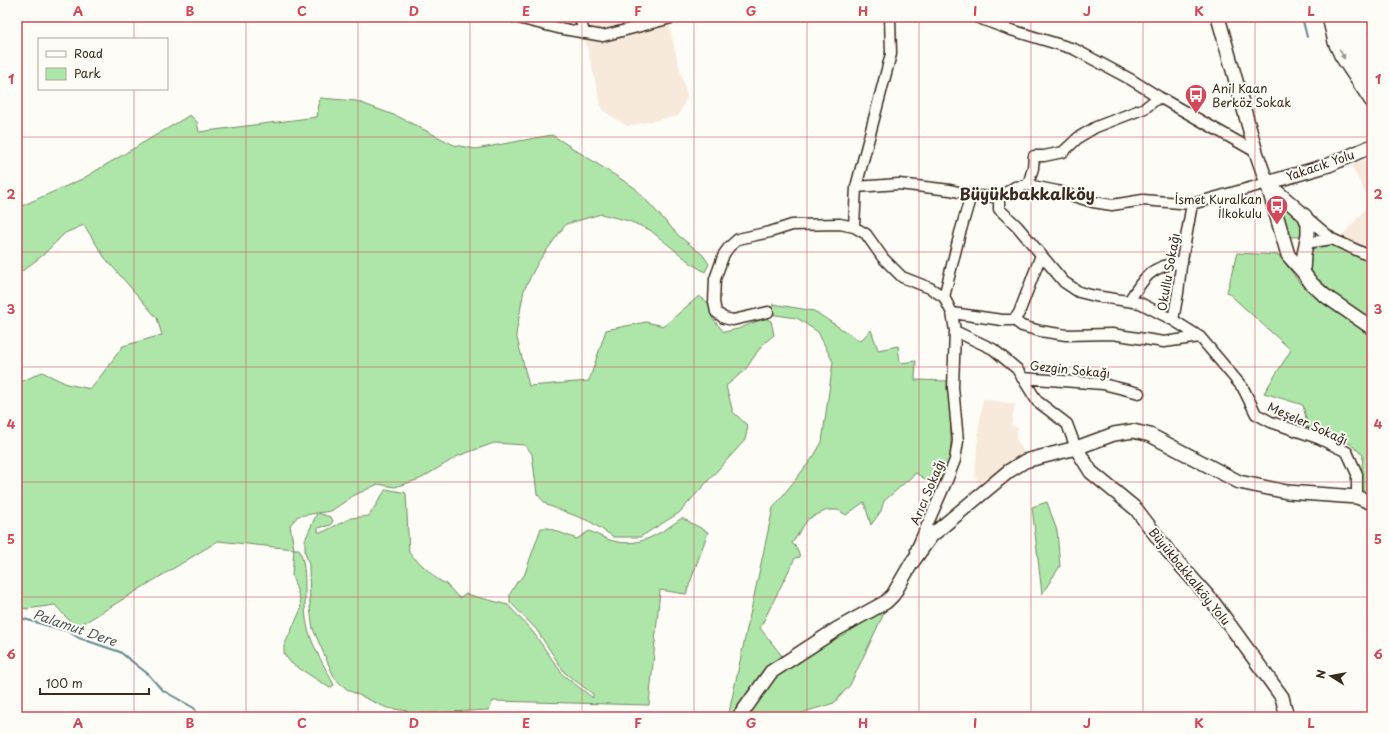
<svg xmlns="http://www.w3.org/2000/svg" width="1389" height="734" font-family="'Playpen Sans',sans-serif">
<rect width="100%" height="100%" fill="#fdfcf7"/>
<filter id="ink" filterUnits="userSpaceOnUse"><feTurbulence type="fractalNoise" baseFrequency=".025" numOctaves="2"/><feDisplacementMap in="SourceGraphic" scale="8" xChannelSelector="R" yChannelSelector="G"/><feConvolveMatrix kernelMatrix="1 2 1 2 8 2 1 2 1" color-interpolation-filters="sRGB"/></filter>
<g filter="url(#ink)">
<path fill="#f7e9db" d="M 580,17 L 683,17 L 668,22 L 687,97 L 678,116 L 627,126 L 602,110 Z
M 1372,158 L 1372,250 L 1341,237 L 1371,203 L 1351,165 Z
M 983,399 L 1015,404 L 1011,425 L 1018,428 L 1016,439 L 1026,455 L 978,483 L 975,475 L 978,435 Z"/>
<path fill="#aee6aa" stroke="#748864" d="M 320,98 L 356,101 L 399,117 L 454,145 L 476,149 L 552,135 L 635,188 L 679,236 L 703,255 L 709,264 L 705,272 L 692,264 L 650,230 L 629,221 L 601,214 L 566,224 L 538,262 L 524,290 L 516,334 L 529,386 L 589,381 L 606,330 L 646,322 L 664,326 L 699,296 L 711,305 L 712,318 L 724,332 L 738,329 L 765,318 L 771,321 L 774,335 L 762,345 L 745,370 L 726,386 L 733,412 L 748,426 L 745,440 L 679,513 L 640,537 L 614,537 L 589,521 L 547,505 L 537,494 L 532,454 L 525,445 L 494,443 L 458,456 L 420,479 L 395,487 L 378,484 L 353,496 L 331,511 L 318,513 L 330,517 L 333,520 L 331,525 L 318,528 L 318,532 L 323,532 L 351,518 L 369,516 L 386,489 L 406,493 L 409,553 L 437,579 L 446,584 L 459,598 L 466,594 L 508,605 L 533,632 L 563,675 L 593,698 L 593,694 L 565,673 L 536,629 L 510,602 L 510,594 L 517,582 L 524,576 L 541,528 L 548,528 L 577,539 L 589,531 C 597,534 605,539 613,541 C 640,548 661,533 682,518 L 708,532 L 686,594 L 660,590 L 649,705 L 493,701 L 489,710 L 410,714 L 407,711 L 387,708 L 348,690 L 335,679 L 313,629 L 310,608 L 309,565 L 305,552 L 305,540 L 317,513 L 298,516 L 290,525 L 294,549 L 299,549 C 310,574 301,603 308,629 C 313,648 325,667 334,685 L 330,688 L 291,663 L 284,654 L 284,646 L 301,609 L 300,599 L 292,576 L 294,549 L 218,541 L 76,628 L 55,605 L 27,609 L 17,607 L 17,390 L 19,383 L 42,372 L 67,384 L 91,389 L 123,346 L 162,335 L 157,318 L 105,258 L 84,225 L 65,233 L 43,255 L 17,275 L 17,208 L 82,179 L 190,115 L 197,122 L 199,132 L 317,117 Z
M 1274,195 L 1301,220 L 1304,228 L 1302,235 C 1294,238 1290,238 1283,233 Z
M 1309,242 L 1338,245 L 1372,259 L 1372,510 L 1359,503 L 1363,455 L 1349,443 L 1308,428 L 1303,405 L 1264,393 L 1291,350 L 1227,292 L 1237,253 L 1279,255 L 1300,283 L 1311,276 L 1304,260 Z
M 773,304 L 814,311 L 860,341 L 871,330 L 878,350 L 898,346 L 900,363 L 916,361 L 915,380 L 949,381 L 951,437 L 950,458 L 938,488 L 916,473 L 884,501 L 881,511 L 871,525 L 864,502 L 846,515 L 838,510 L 827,510 L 808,519 L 792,543 L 796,547 L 800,557 L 795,558 L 760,628 L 782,656 L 769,665 L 734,717 L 728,717 L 773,508 L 814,456 L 822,442 L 833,362 L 818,332 L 797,318 L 769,314 Z
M 1047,502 L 1057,531 L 1060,566 L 1042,594 L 1032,507 Z
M 886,609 L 850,685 L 834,703 L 801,713 L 798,717 L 745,717 L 773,677 L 845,628 Z"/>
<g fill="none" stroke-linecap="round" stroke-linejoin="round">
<path stroke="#60888d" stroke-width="2" d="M 1302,17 L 1307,37
M 17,617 L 67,631 L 79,638 L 120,652 L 148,674 L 162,690 L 194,708 L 199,717"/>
<g stroke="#3b2a1e" stroke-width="13">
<path id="minor" d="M 514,17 L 558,28 L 603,36 L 675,17
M 580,17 L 584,33
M 976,17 L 1008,29 L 1074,49 L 1130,79 L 1159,97 L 1256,152
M 1028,185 L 1033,168 L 1034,156 L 1044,156 L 1063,152 L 1079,137 L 1096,127 L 1145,108 L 1159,97
M 856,187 L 899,184 L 950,190 L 976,196 L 999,197 L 1015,187 L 1028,185 L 1057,191 L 1093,202 L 1112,205 L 1143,200 L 1192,204 L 1267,183
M 999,197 L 999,209 L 1017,226 L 1064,282 L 1079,292 L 1095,296 L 1140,303 L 1173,320 L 1200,337 L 1243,388 L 1256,414 L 1271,422 L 1318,438 L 1347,452 L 1357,474 L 1357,497
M 1305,216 L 1332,239 L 1372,257
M 854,227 L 856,187 L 891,54 L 890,17
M 1306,243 L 1332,239
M 944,297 L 960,233 L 971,195
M 1129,301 C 1145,276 1151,266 1182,262
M 768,312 L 733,320 L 724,318 L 716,312 L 714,302 L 715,279 L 724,254 L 729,247 L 738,239 L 770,232 L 792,225 L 840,224 L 854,227 L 866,234 L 883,258 L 902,277 L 930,288 L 944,297 L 952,313 L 955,331 L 993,349 L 1017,369 L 1037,401 L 1067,424 L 1076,448
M 952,313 L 1002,320 L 1014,320 L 1019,313 L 1041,255
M 1014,320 L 1022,326 L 1040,331 L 1066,335 L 1112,334 L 1164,342 L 1200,337
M 1173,320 L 1178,293 L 1181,266 L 1192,204
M 1022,378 L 1103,384 L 1139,393
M 916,550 L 948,478 L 955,460 L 958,441 L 953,387 L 955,331"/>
</g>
<g stroke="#3b2a1e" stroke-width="16">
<path id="major" d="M 1218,17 L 1256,152 L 1267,183 L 1288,255 L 1303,272 L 1311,283 L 1324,295 L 1372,328
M 1267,183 L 1329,165 L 1372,146
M 1267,183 L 1305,216 L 1308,225 L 1308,234 L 1304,254 L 1303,272
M 1076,448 L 1091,472 L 1136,509 L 1168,551 L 1213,602 L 1282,697 L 1287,717
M 739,717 L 771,672 L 837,629 L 886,602 L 893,595 L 911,564 L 931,536 L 1009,471 L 1025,461 L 1076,448 L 1114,434 L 1133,431 L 1150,435 L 1239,482 L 1287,492 L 1357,497 L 1372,503"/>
</g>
<g stroke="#3b2a1e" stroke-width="18">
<path id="highway" d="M 1330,17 L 1336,42 L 1342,55 L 1372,100
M 1337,17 L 1372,77
M 1350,17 L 1370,49
M 1366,17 L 1372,25"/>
</g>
<use href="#minor" stroke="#fdfcf7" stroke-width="10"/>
<use href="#major" stroke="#fdfcf7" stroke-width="13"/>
<use href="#highway" stroke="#fdfcf7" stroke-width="15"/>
</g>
<defs><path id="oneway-solid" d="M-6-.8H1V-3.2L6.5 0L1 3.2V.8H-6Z"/></defs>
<use fill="#9c938a" href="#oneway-solid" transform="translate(1342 54) rotate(63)"/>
</g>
<path fill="none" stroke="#d1495b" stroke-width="1" stroke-opacity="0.55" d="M 134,17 L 134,39M 246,17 L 246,717M 358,17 L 358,717M 470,17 L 470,717M 582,17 L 582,717M 694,17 L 694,717M 807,17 L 807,717M 919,17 L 919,717M 1031,17 L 1031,717M 1143,17 L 1143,717M 1255,17 L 1255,717M 134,89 L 134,717M 17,137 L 1372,137M 17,252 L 1372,252M 17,367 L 1372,367M 17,482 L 1372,482M 17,597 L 1372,597"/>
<defs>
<g id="bus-pin" transform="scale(1.15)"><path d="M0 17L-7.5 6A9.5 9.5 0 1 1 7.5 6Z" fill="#d1495b" stroke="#fdfcf7"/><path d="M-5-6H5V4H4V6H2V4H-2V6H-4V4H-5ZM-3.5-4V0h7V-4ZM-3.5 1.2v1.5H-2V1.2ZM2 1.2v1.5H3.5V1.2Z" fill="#fff"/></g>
</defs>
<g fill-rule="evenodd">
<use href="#bus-pin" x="1196" y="95"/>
<use href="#bus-pin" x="1277" y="206"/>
</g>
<g text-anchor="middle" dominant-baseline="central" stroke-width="4" stroke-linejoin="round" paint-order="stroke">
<g font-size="12" fill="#3b2a1e" stroke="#fdfcf7" text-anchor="start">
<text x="1212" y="88">Anil Kaan<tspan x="1212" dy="14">Berköz Sokak</tspan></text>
<text x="1262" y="199" text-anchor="end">İsmet Kuralkan<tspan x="1262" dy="14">İlkokulu</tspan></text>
</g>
<g font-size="12" fill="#3b2a1e" stroke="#fdfcf7">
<text transform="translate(1320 165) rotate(-19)">Yakacık Yolu</text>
<text transform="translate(1168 272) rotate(-80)">Okullu Sokağı</text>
<text transform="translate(1070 369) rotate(6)">Gezgin Sokağı</text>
<text transform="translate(1308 423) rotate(24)">Meşeler Sokağı</text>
<text transform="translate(927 492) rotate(-67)">Arıcı Sokağı</text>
<text transform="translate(1190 576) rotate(51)">Büyükbakkalköy Yolu</text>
</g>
<g font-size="13" font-style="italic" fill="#4e5956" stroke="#fdfcf7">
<text transform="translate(75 627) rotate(19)">Palamut Dere</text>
</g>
<g font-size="16" font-weight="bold" fill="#3b2a1e" stroke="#fdfcf7">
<text x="1027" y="193">Büyükbakkalköy</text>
</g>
</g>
<rect width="1389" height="734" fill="none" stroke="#fdfcf7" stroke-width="44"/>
<rect x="38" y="38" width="130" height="52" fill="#fdfcf7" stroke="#afa8a0"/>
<rect x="46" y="51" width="20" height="6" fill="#fdfcf7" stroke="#afa8a0"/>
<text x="74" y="58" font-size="12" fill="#3b2a1e">Road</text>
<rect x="46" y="68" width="20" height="12" fill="#aee6aa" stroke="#afa8a0"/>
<text x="74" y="78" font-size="12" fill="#3b2a1e">Park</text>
<g transform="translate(1331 676) rotate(281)" stroke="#fdfcf7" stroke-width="3" paint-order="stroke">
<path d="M0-3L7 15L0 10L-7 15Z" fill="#3b2a1e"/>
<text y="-6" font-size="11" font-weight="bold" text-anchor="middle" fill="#3b2a1e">N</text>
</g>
<path d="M40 688v6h109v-6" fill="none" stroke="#3b2a1e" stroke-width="2"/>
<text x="46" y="688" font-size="12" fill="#3b2a1e" stroke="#fdfcf7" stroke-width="3" paint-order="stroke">100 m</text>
<rect x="22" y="22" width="1345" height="690" fill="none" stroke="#d1495b" stroke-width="1.5"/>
<g font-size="13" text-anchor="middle" font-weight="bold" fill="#d1495b">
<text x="78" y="16">A</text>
<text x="190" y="16">B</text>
<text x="302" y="16">C</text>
<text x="414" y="16">D</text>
<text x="526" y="16">E</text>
<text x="638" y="16">F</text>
<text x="751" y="16">G</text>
<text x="863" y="16">H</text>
<text x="975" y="16">I</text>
<text x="1087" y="16">J</text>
<text x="1199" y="16">K</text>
<text x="1311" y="16">L</text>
<text x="11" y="84">1</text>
<text x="1378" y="84">1</text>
<text x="11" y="199">2</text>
<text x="1378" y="199">2</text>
<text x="11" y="314">3</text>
<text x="1378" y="314">3</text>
<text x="11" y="429">4</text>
<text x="1378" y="429">4</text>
<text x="11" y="544">5</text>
<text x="1378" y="544">5</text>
<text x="11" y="659">6</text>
<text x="1378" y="659">6</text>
<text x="78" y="728">A</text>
<text x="190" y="728">B</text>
<text x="302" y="728">C</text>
<text x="414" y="728">D</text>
<text x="526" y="728">E</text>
<text x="638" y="728">F</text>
<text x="751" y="728">G</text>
<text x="863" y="728">H</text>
<text x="975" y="728">I</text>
<text x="1087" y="728">J</text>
<text x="1199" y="728">K</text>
<text x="1311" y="728">L</text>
</g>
</svg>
